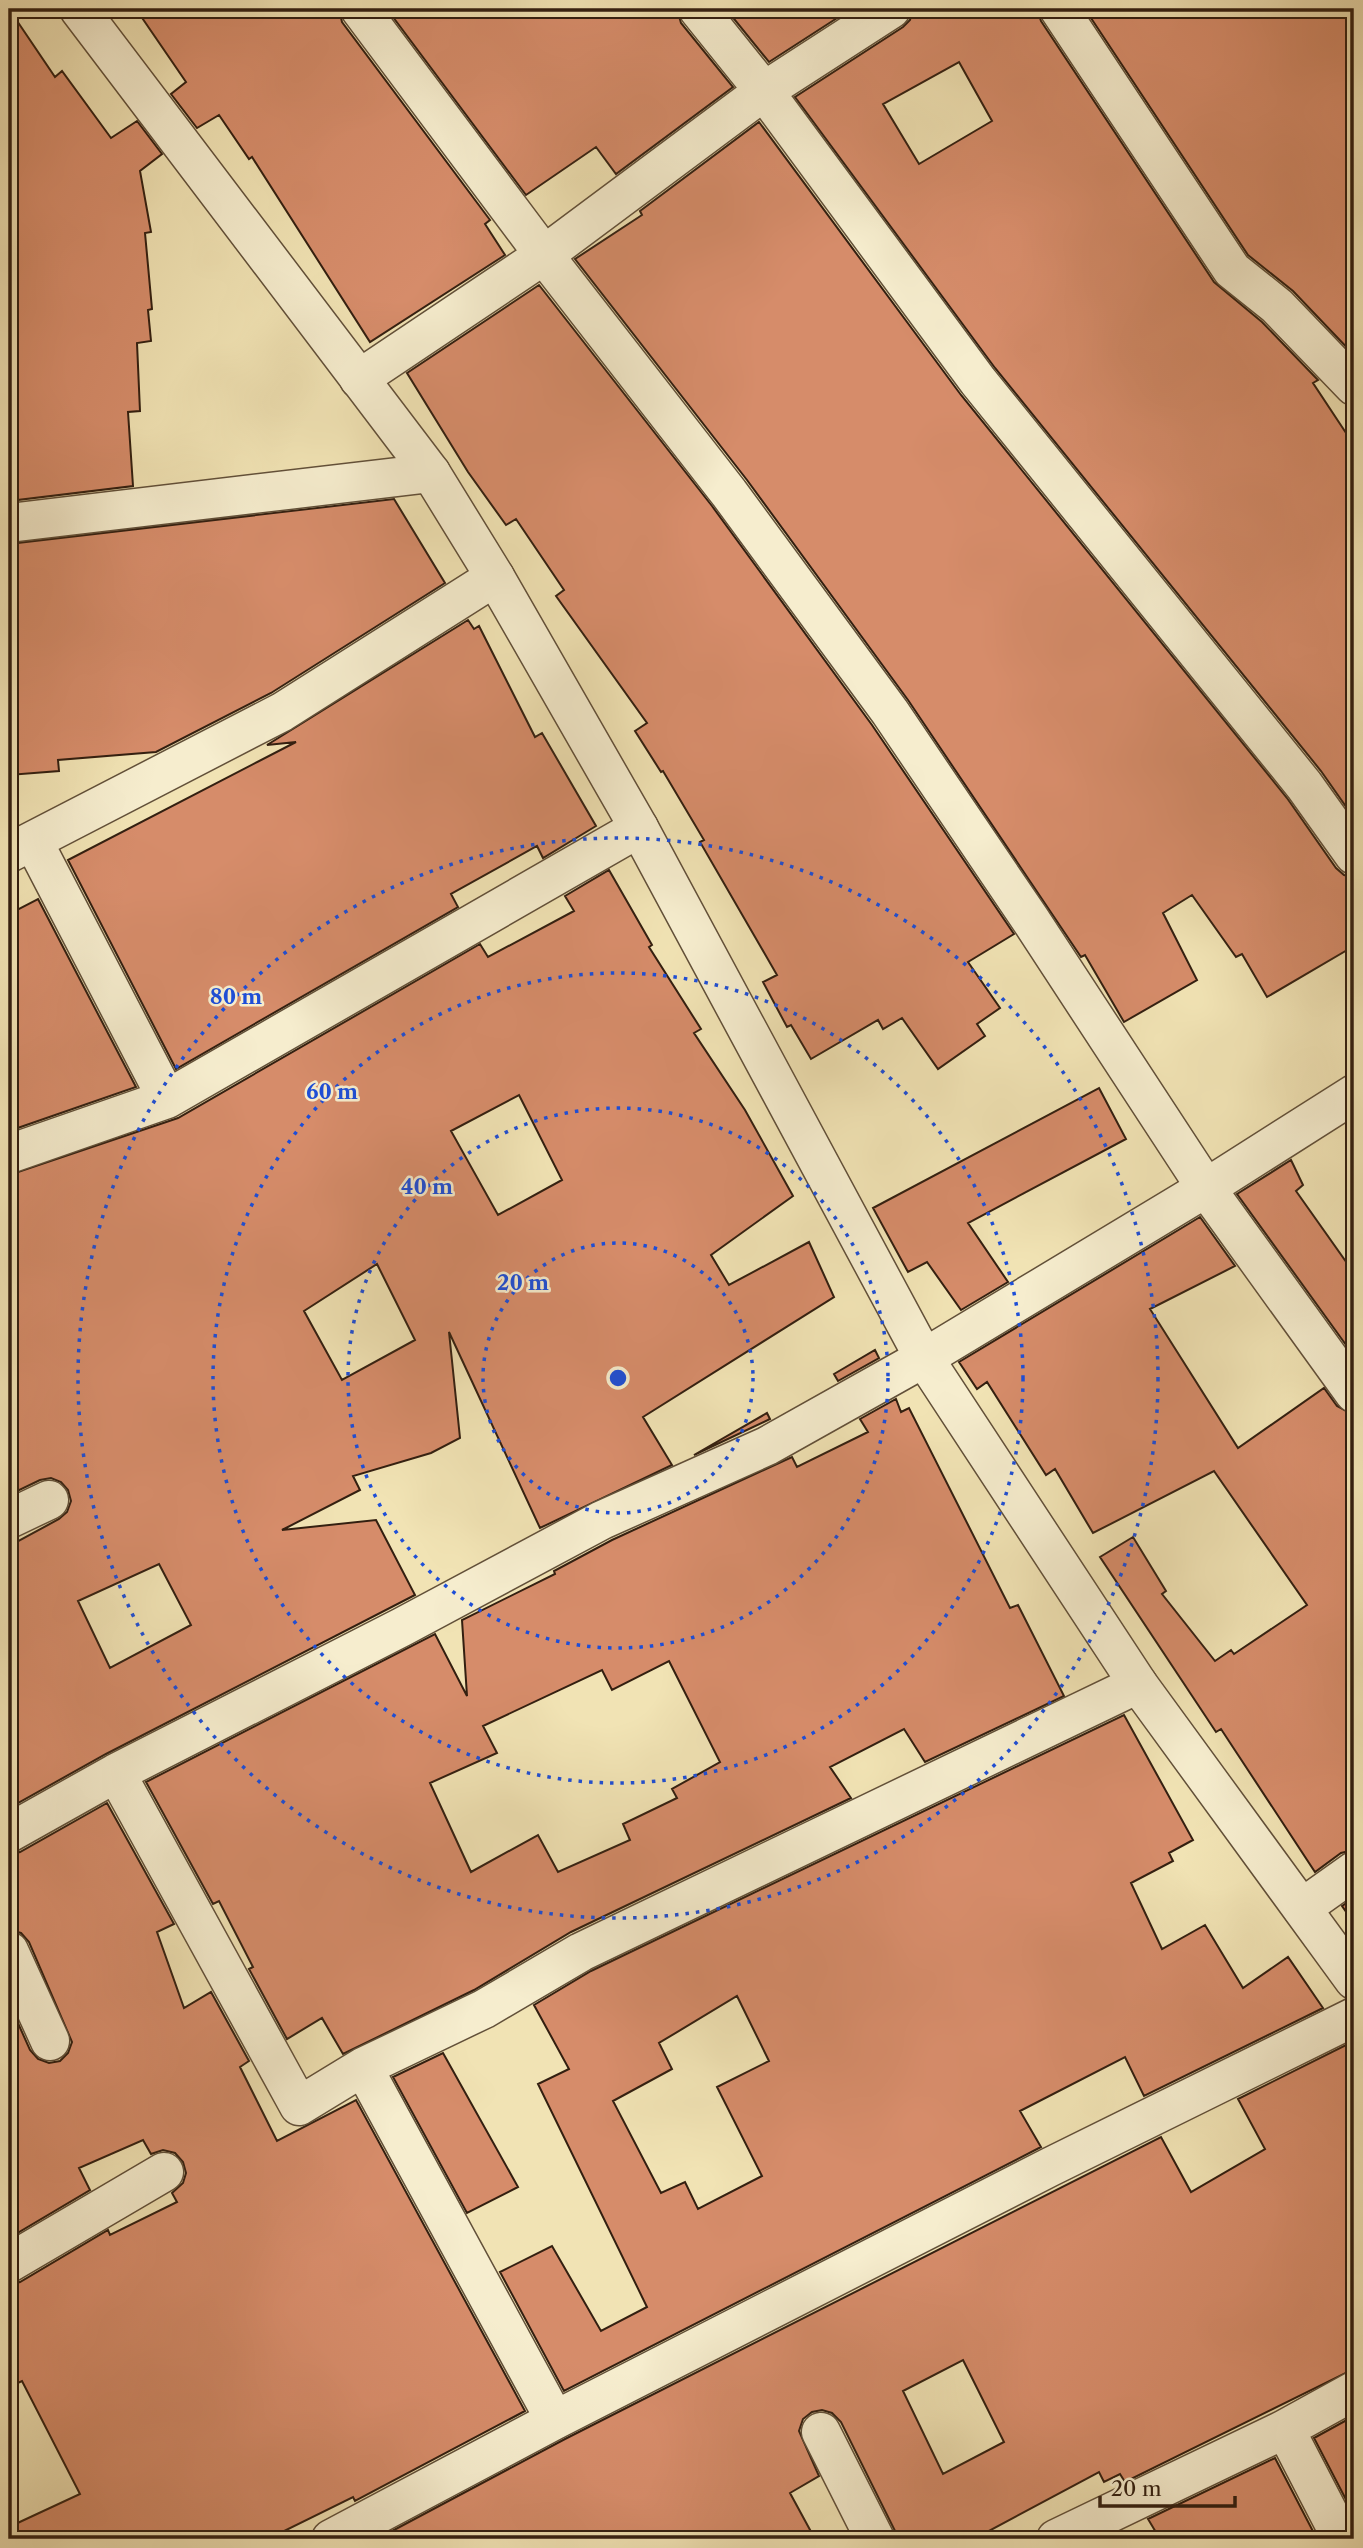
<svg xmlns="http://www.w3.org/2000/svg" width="1363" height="2548" font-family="'Libre Caslon Text',serif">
<rect width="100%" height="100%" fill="#f1e3b4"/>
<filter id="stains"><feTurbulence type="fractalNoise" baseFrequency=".00286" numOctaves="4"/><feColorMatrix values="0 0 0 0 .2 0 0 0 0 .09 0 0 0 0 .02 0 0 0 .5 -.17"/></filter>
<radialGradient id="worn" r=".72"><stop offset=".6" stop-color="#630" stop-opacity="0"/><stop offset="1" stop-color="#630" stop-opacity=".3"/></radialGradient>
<path fill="#d68c6a" stroke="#331f10" stroke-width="2" fill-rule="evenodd" d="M 9,9 L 55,77 L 62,71 L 111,138 L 137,121 L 162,154 L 140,171 L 151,232 L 145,233 L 152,309 L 148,310 L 151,341 L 137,343 L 140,411 L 128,412 L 133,486 L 9,501 Z
M 136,9 L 339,9 L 342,22 L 490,220 L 485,224 L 505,255 L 370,342 L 252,157 L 249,159 L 219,115 L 197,128 L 171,94 L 186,82 Z
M 387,9 L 677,9 L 681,23 L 733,87 L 616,174 L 596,147 L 526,195 Z
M 726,9 L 851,9 L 769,62 Z
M 913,9 L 1037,9 L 1041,21 L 1214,282 L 1262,322 L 1318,380 L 1313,383 L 1354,445 L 1354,818 L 1321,771 L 995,368 L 795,97 L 903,27 L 910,20 ZM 959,62 L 992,121 L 919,164 L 883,104 Z
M 1085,9 L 1354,9 L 1354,355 L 1293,291 L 1248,255 Z
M 759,122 L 961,395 L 1287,798 L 1336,868 L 1344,875 L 1354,877 L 1354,946 L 1267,997 L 1242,954 L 1236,957 L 1192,895 L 1163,913 L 1197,980 L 1124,1022 L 1085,955 L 1081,957 L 908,700 L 747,480 L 575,259 L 642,215 L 640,211 Z
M 539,285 L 712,506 L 872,725 L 1014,934 L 968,962 L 1000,1008 L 977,1024 L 985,1036 L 938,1069 L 902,1018 L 883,1029 L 878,1020 L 811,1059 L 791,1025 L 787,1027 L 763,982 L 777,975 L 700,842 L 704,840 L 663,771 L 661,772 L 635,731 L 647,723 L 556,596 L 564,590 L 516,519 L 506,525 L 468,472 L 407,373 Z
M 394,499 L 445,583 L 271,693 L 156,752 L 58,760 L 59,771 L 9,775 L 9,544 Z
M 468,620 L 474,629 L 479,626 L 535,737 L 542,733 L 596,826 L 543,858 L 537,846 L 451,894 L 458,907 L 176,1069 L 68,860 L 296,742 L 267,745 Z
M 609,870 L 652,945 L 649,947 L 701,1029 L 694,1033 L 745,1110 L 793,1196 L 711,1255 L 729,1285 L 809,1242 L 834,1297 L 643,1417 L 672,1465 L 540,1528 L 449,1332 L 460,1438 L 431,1453 L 353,1476 L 360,1490 L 282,1530 L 376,1520 L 415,1595 L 106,1754 L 9,1808 L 9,1546 L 59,1519 L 67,1512 L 71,1501 L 68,1490 L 61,1482 L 51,1478 L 40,1480 L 9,1495 L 9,1175 L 178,1118 L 480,944 L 488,957 L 574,911 L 565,896 ZM 519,1095 L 562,1180 L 498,1215 L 451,1131 ZM 377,1264 L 415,1340 L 342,1380 L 304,1311 ZM 159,1564 L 191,1625 L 110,1668 L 78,1601 Z
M 38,899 L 136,1087 L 9,1131 L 9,914 Z
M 1099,1088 L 1126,1139 L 968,1223 L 1008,1282 L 961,1310 L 927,1262 L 908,1272 L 873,1208 Z
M 1291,1160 L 1303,1185 L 1296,1191 L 1354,1273 L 1354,1356 L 1237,1194 Z
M 1200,1217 L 1235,1266 L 1150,1309 L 1238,1448 L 1324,1388 L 1337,1406 L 1354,1415 L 1354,1850 L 1341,1853 L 1315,1872 L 1221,1729 L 1216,1732 L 1100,1557 L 1133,1537 L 1166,1591 L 1162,1594 L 1215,1661 L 1231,1650 L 1234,1654 L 1307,1605 L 1214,1471 L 1093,1533 L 1055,1469 L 1046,1475 L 987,1382 L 977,1389 L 959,1362 Z
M 875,1350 L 879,1358 L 838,1381 L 834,1374 Z
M 896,1399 L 901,1412 L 909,1408 L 1010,1608 L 1018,1605 L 1064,1696 L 925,1762 L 904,1729 L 830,1767 L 851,1798 L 571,1932 L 474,1990 L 343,2054 L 322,2018 L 287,2039 L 249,1969 L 253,1967 L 219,1901 L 213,1904 L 146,1782 L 435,1634 L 467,1696 L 462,1620 L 555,1574 L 554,1571 L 612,1540 L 792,1457 L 797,1467 L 868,1432 L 860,1419 ZM 669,1661 L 720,1762 L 672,1789 L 677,1798 L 623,1824 L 630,1840 L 558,1872 L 538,1835 L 471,1872 L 430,1783 L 497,1753 L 483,1726 L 602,1670 L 612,1690 Z
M 767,1413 L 770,1419 L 694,1455 Z
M 1124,1715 L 1193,1840 L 1169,1853 L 1173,1861 L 1131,1883 L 1162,1949 L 1205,1925 L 1243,1988 L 1288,1957 L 1323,2008 L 1144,2096 L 1125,2057 L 1020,2111 L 1041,2147 L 564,2391 L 500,2272 L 552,2246 L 601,2331 L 647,2307 L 538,2084 L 569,2069 L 534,2005 L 591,1971 ZM 737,1996 L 769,2061 L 717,2087 L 762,2176 L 698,2209 L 685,2182 L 661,2193 L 613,2101 L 672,2069 L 659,2043 Z
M 107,1803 L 174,1924 L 157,1932 L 184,2008 L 211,1992 L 249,2061 L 240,2067 L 277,2141 L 356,2100 L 525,2411 L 355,2501 L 353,2497 L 268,2539 L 9,2539 L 9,2527 L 80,2494 L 22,2381 L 9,2387 L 9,2285 L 20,2282 L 108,2230 L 110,2235 L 177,2202 L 172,2193 L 183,2183 L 186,2173 L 183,2162 L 175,2153 L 163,2150 L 151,2154 L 143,2140 L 79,2168 L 90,2190 L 9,2238 L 9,2003 L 30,2050 L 38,2059 L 49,2063 L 60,2061 L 68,2053 L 72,2042 L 29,1942 L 21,1933 L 9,1930 L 9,1855 L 20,1852 Z
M 1354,1898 L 1354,1923 L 1342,1906 Z
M 1348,2044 L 1354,2053 L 1354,2369 L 1125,2482 L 1120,2474 L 1104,2482 L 1099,2472 L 974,2539 L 899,2539 L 841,2422 L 832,2413 L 822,2410 L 812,2412 L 803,2419 L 799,2431 L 819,2476 L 790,2493 L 815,2539 L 377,2539 L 565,2439 L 1161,2137 L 1191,2192 L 1265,2149 L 1238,2099 ZM 963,2360 L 1004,2442 L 943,2474 L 903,2391 Z
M 443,2053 L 518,2187 L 467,2213 L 393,2077 Z
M 1354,2416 L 1354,2515 L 1314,2438 Z
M 1275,2458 L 1317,2539 L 1160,2539 L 1148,2519 Z"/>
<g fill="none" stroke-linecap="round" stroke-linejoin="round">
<g stroke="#625039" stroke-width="41">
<path id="minor" d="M 360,9 L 544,255 L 729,493 L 890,712 L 1030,919 L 1206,1188 L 1354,1393
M 698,9 L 764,91 L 978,381 L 1304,785 L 1354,855
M 1059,9 L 1232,270 L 1277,306 L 1354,386
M 359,379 L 544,255 L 764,91 L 891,9
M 9,523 L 431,473
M 33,841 L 167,1099
M 9,853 L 282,712 L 495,577
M 9,1154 L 167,1099 L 639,828
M 9,1519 L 49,1500
M 116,1773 L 299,2106 L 363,2067 L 484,2009 L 581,1952 L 1138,1684
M 9,1833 L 116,1773 L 402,1627 L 602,1520 L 767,1446 L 924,1358 L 1206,1188 L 1354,1094
M 1302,1908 L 1354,1871
M 9,1951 L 50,2041
M 363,2067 L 555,2420
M 9,2263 L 164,2172
M 1285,2429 L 1342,2539
M 821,2432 L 875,2539
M 331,2539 L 555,2420 L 1050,2167 L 1354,2017
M 1056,2539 L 1285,2429 L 1354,2391"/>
</g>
<g stroke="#625039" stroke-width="41">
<path id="tertiary" d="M 79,9 L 431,473 L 495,577 L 639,828 L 924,1358 L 1138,1684 L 1354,1980"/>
</g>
<use href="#minor" stroke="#f6edce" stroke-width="38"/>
<use href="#tertiary" stroke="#f6edce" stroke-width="38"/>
</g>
<g fill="none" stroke="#1d4ed8" stroke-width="3.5" stroke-dasharray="3.5 7">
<circle cx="618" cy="1378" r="135"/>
<circle cx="618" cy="1378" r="270"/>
<circle cx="618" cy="1378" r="405"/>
<circle cx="618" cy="1378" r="540"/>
</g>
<circle cx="618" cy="1378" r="10" fill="#1d4ed8" stroke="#f6edce" stroke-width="3.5"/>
<g font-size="21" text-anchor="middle" font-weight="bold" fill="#1d4ed8" stroke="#f6edce" stroke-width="5" stroke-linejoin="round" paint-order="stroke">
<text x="236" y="1004">80 m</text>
<text x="332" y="1099">60 m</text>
<text x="427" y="1194">40 m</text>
<text x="523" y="1290">20 m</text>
</g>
<rect width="1363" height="2548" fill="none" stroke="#f1e3b4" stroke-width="35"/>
<rect x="10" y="10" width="1342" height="2527" fill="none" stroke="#331f10" stroke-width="3.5"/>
<rect x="18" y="18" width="1328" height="2513" fill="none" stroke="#331f10" stroke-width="2"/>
<path d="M1100 2496v10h135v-10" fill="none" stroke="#331f10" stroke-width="3.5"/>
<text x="1111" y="2496" font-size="21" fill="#331f10" stroke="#f6edce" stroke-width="5" paint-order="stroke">20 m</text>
<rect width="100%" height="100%" filter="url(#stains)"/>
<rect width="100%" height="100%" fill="url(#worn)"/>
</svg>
